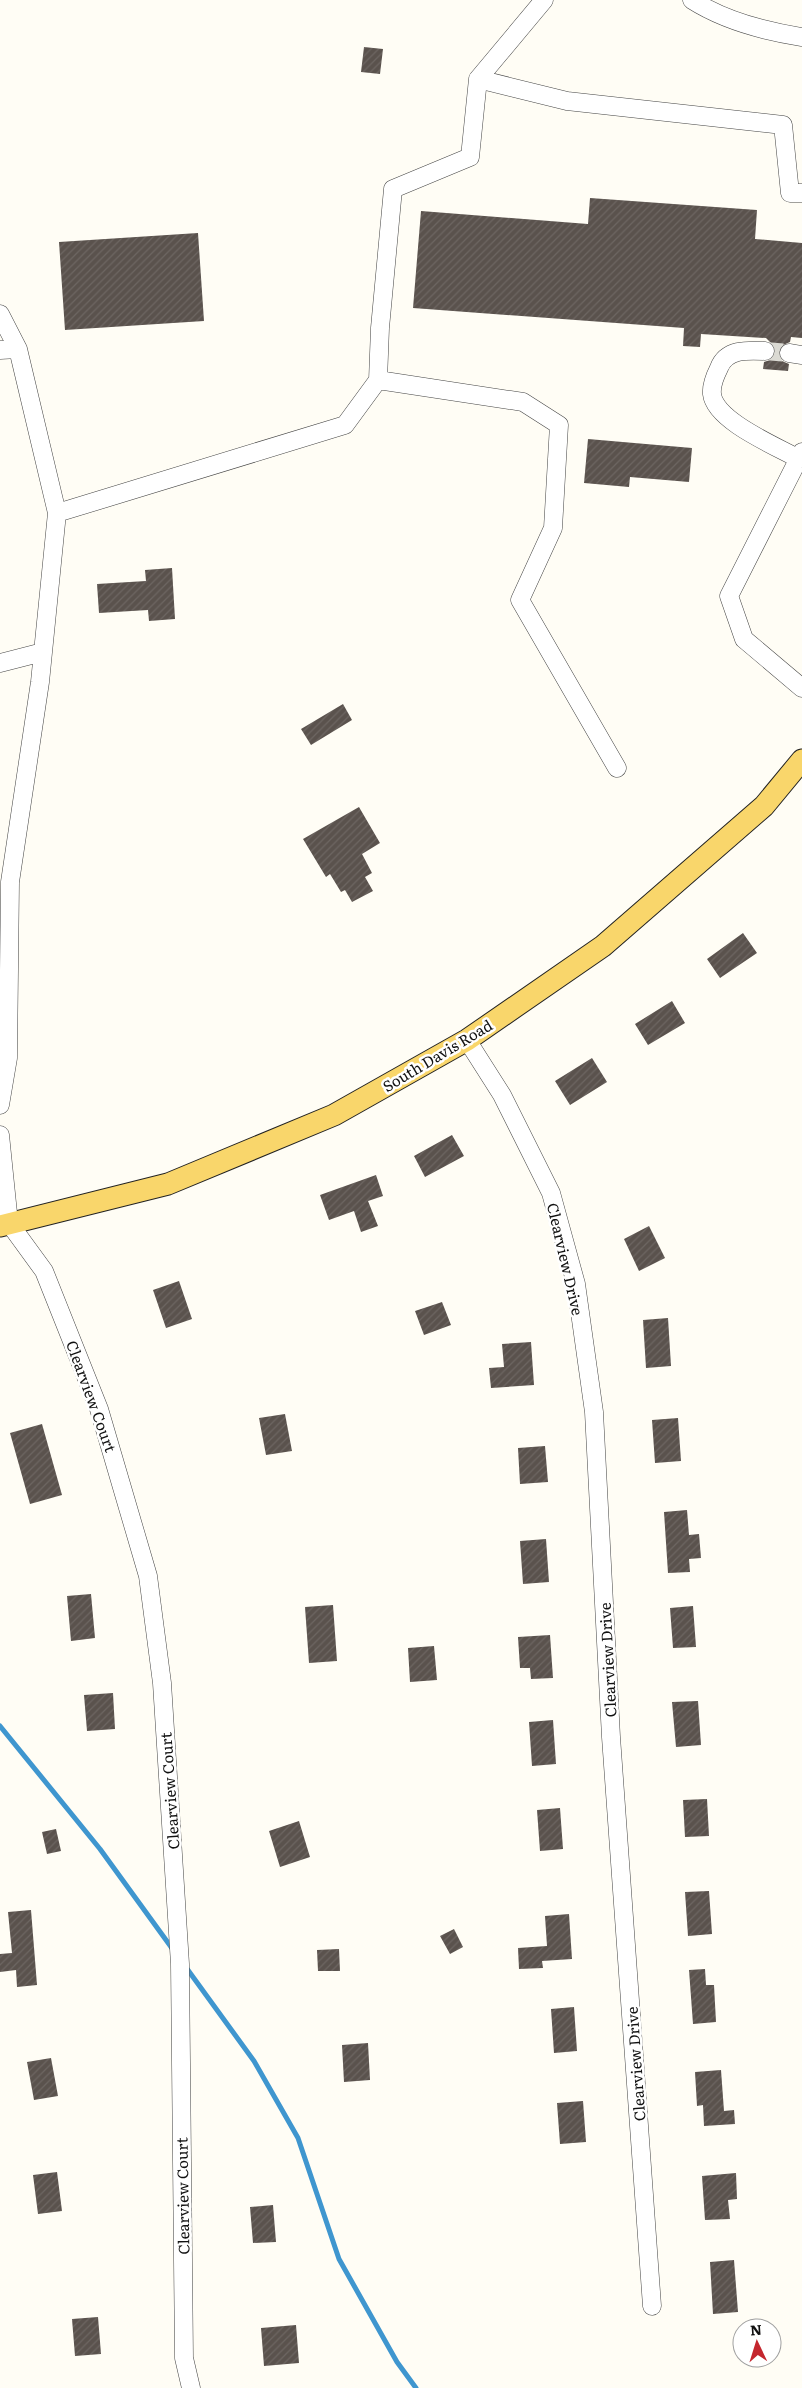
<svg xmlns="http://www.w3.org/2000/svg" width="802" height="2388" font-family="Literata,serif">
<defs>
<pattern id="building-hatch" width="6" height="6" patternUnits="userSpaceOnUse" patternTransform="scale(1.25)"><rect width="6" height="6" fill="#5a524d"/><path d="M-1 1l2-2M0 6l6-6M5 7l2-2" fill="none" stroke="#6d6662"/></pattern>
</defs>
<rect width="100%" height="100%" fill="#fffdf5"/>
<g fill="none" stroke-linecap="round" stroke-linejoin="round">
<path stroke="#3f96cf" stroke-width="5" d="M 0,1726 L 100,1849 L 174,1951
M 185,1966 L 254,2061 L 298,2138 L 339,2259 L 397,2362 L 416,2388"/>
</g>
<path fill="url(#building-hatch)" d="M 364,47 L 383,49 L 380,74 L 361,72 Z
M 590,198 L 757,210 L 755,239 L 802,243 L 802,338 L 791,337 L 790,342 L 781,346 L 778,352 L 782,361 L 789,364 L 788,371 L 763,369 L 764,362 L 770,360 L 776,352 L 774,346 L 766,338 L 701,334 L 700,347 L 683,346 L 684,328 L 413,308 L 421,211 L 588,224 Z
M 198,233 L 204,321 L 65,330 L 59,242 Z
M 588,439 L 692,448 L 689,482 L 630,477 L 629,487 L 584,483 Z
M 172,568 L 175,619 L 149,621 L 148,610 L 99,613 L 97,584 L 146,581 L 145,570 Z
M 343,704 L 352,720 L 311,745 L 301,729 Z
M 359,807 L 380,843 L 362,854 L 372,873 L 365,877 L 373,891 L 352,902 L 345,890 L 341,892 L 330,874 L 326,877 L 303,839 Z
M 743,933 L 757,953 L 720,978 L 707,959 Z
M 672,1001 L 685,1023 L 648,1045 L 635,1024 Z
M 592,1058 L 607,1082 L 570,1105 L 555,1081 Z
M 452,1135 L 464,1156 L 425,1177 L 414,1156 Z
M 376,1175 L 383,1196 L 368,1201 L 378,1226 L 361,1232 L 354,1211 L 329,1220 L 320,1195 Z
M 649,1226 L 665,1258 L 639,1271 L 624,1239 Z
M 179,1281 L 192,1319 L 166,1328 L 153,1290 Z
M 442,1302 L 451,1325 L 424,1335 L 415,1311 Z
M 668,1318 L 671,1366 L 646,1368 L 643,1320 Z
M 531,1342 L 534,1385 L 491,1388 L 489,1368 L 504,1367 L 502,1344 Z
M 285,1414 L 292,1451 L 266,1455 L 259,1418 Z
M 678,1418 L 681,1461 L 655,1463 L 652,1420 Z
M 42,1424 L 62,1495 L 30,1504 L 10,1433 Z
M 545,1446 L 548,1482 L 520,1484 L 518,1448 Z
M 687,1510 L 689,1535 L 699,1534 L 701,1558 L 689,1559 L 690,1572 L 668,1573 L 664,1512 Z
M 546,1539 L 549,1582 L 523,1584 L 520,1541 Z
M 91,1594 L 95,1638 L 71,1641 L 67,1596 Z
M 333,1605 L 337,1661 L 309,1663 L 305,1607 Z
M 693,1606 L 696,1647 L 673,1648 L 670,1608 Z
M 550,1635 L 553,1678 L 531,1679 L 530,1668 L 520,1668 L 518,1637 Z
M 434,1646 L 437,1680 L 410,1682 L 408,1648 Z
M 113,1693 L 115,1729 L 87,1731 L 84,1695 Z
M 698,1701 L 701,1745 L 676,1747 L 672,1702 Z
M 553,1720 L 556,1764 L 532,1766 L 529,1722 Z
M 707,1799 L 709,1836 L 685,1837 L 683,1800 Z
M 560,1808 L 563,1849 L 540,1851 L 537,1810 Z
M 299,1821 L 310,1857 L 280,1867 L 269,1831 Z
M 56,1829 L 61,1851 L 47,1854 L 42,1832 Z
M 709,1891 L 712,1934 L 688,1936 L 685,1892 Z
M 31,1910 L 37,1985 L 17,1987 L 16,1970 L 0,1972 L 0,1954 L 12,1953 L 8,1912 Z
M 569,1914 L 572,1959 L 542,1961 L 543,1968 L 519,1969 L 518,1948 L 547,1946 L 545,1916 Z
M 454,1929 L 463,1947 L 450,1954 L 440,1936 Z
M 339,1949 L 340,1971 L 318,1971 L 317,1950 Z
M 705,1969 L 706,1985 L 714,1985 L 716,2022 L 693,2024 L 689,1970 Z
M 574,2007 L 577,2051 L 554,2053 L 551,2009 Z
M 368,2043 L 370,2080 L 344,2082 L 342,2045 Z
M 51,2058 L 58,2096 L 34,2100 L 27,2062 Z
M 721,2070 L 724,2111 L 734,2110 L 735,2124 L 704,2126 L 703,2105 L 697,2106 L 695,2072 Z
M 583,2101 L 586,2142 L 560,2144 L 557,2103 Z
M 57,2172 L 62,2211 L 38,2214 L 33,2175 Z
M 736,2173 L 737,2199 L 728,2200 L 730,2219 L 705,2220 L 702,2176 Z
M 273,2205 L 276,2242 L 253,2243 L 250,2207 Z
M 734,2260 L 738,2312 L 713,2314 L 710,2262 Z
M 98,2317 L 101,2354 L 75,2356 L 72,2319 Z
M 296,2325 L 299,2363 L 264,2366 L 261,2328 Z"/>
<g fill="none" stroke-linecap="round" stroke-linejoin="round">
<path stroke="#dbdad3" stroke-width="18" stroke-dasharray="18 9" stroke-linecap="butt" d="M 765,351 L 789,353"/>
<g stroke="#444" stroke-width="19">
<path id="minor" d="M 692,0 C 725,21 763,31 802,37
M 478,79 L 567,101 L 783,125 L 790,193 L 802,193
M 0,314 L 18,349 L 57,513 L 40,682 L 10,882 L 8,1058 L 0,1105
M 0,350 L 18,349
M 765,351 C 747,350 726,349 719,368 C 715,376 711,385 712,394 C 715,421 776,446 799,459
M 789,353 L 802,355
M 378,380 L 523,402 L 559,425 L 553,528 L 520,600 L 617,768
M 802,452 L 729,596 L 744,639 L 802,688
M 57,513 L 345,425 L 378,380 L 380,328 L 393,189 L 470,157 L 478,79 L 544,0
M 0,663 L 43,652
M 467,1040 L 502,1095 L 551,1193 L 576,1284 L 594,1412 L 611,1737 L 652,2306
M 0,1135 L 9,1223 L 44,1271 L 99,1409 L 148,1576 L 162,1683 L 180,1964 L 184,2358 L 191,2388"/>
</g>
<g stroke="#222" stroke-width="23">
<path id="major" d="M 0,1226 L 168,1184 L 334,1115 L 467,1040 L 603,946 L 764,806 L 802,760"/>
</g>
<use href="#minor" stroke="#fff" stroke-width="18"/>
<use href="#major" stroke="#f9d66b" stroke-width="21"/>
</g>
<g text-anchor="middle" dominant-baseline="central" stroke-width="5" stroke-linejoin="round" paint-order="stroke">
<g font-size="15" fill="#111" stroke="#fff">
<text transform="translate(437 1055) rotate(-31)">South Davis Road</text>
<text transform="translate(566 1259) rotate(77)">Clearview Drive</text>
<text transform="translate(92 1396) rotate(70)">Clearview Court</text>
<text transform="translate(607 1660) rotate(-93)">Clearview Drive</text>
<text transform="translate(169 1791) rotate(-94)">Clearview Court</text>
<text transform="translate(635 2064) rotate(-94)">Clearview Drive</text>
<text transform="translate(182 2196) rotate(-91)">Clearview Court</text>
</g>
</g>
<g transform="translate(757 2343) rotate(356)"><circle r="24" fill="#ffffff" stroke="#a0a0a0"/>
<path d="M0-4L9 19L0 12L-9 19Z" fill="#c4262e"/>
<text y="-8" font-size="14" font-weight="bold" text-anchor="middle" fill="#111111">N</text>
</g>
</svg>
